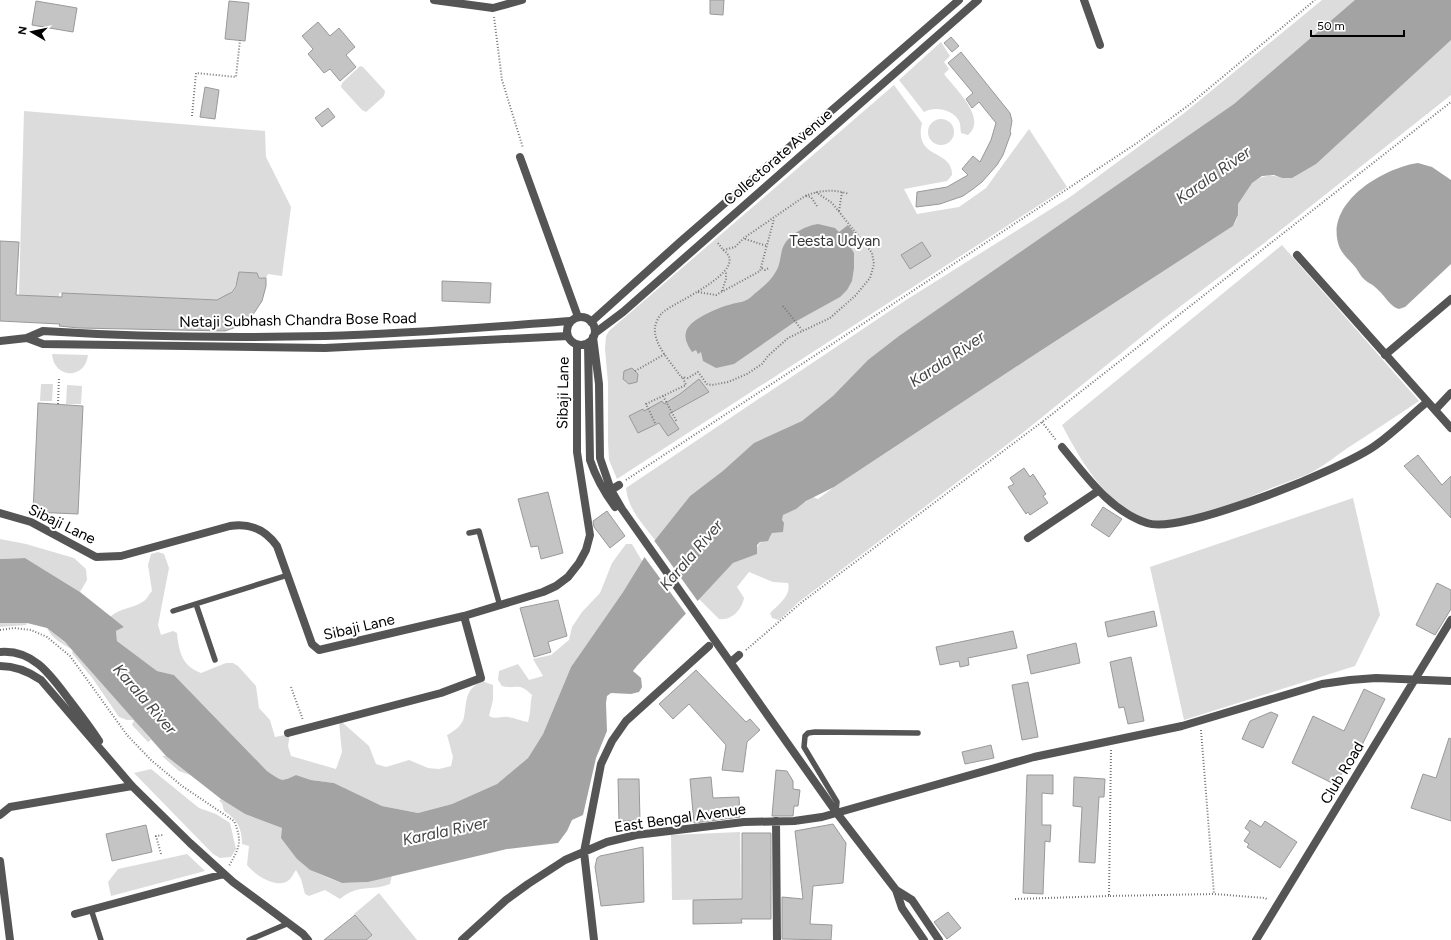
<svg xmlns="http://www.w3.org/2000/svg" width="1451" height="940" font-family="Figtree,sans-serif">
<rect width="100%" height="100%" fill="#fff"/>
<path fill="#dcdcdc" d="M 1322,0 L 1387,0 L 738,468 L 724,470 L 690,496 L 655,540 C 642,523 628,509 626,488 L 906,300 L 1070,197 L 1183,114 Z
M 1451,38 L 1451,95 L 1263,244 L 1161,321 L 1025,431 L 800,601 L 779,620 L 772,618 L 770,613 C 778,605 792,595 788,583 L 773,582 L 749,572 L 737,587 L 744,598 C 742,609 732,621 719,619 L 699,599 L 733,563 L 756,554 C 757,542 761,542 770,538 L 772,533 L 776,532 L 783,515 L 813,497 L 818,499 L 834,487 L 1028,359 L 1233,226 C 1235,223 1237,219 1238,215 C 1239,211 1237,207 1238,202 C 1245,184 1263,170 1282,178 Z
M 941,42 L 950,56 L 944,62 L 949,69 L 944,74 C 955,89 988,118 968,135 L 961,133 C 960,129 961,125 959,121 C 953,109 934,106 924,112 L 899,80 Z
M 360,66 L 363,67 L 385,91 L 384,96 L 366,112 L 362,110 L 341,87 L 342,83 Z
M 894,85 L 922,123 C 913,160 953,149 952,175 L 947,181 L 904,189 L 917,214 L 959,207 L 986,188 L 1029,129 L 1067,187 L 617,479 L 609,460 L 608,442 L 608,383 L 605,349 L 606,336 L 609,331 Z
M 24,111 L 265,131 L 266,157 L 291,207 L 282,276 L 268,274 L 266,278 L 259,277 L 257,273 L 240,272 C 236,287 232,295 217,300 L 59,293 L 59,297 L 19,295 Z
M928 132a13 13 0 1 1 26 0a13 13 0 1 1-26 0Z
M 1282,245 L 1419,401 C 1395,417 1371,433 1346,449 C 1336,456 1325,465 1314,471 C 1301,478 1287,482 1274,487 C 1242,500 1178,530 1144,518 C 1105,504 1080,459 1062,425 Z
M 52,354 L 88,355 C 85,380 54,379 52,354 Z
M 41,384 L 53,384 L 52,401 L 40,401 Z
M 67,385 L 82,386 L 81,404 L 66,404 Z
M 1353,498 L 1380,615 L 1355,666 L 1184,720 L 1150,567 Z
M 0,539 L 26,544 L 74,558 L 86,569 L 87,580 L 80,592 L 25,558 L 0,559 Z
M 626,544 L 632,544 L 642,561 L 623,592 L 571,667 L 543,734 L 528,758 L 497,784 L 452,804 L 418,813 L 382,806 L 334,783 L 311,780 L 296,775 C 280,783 281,780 267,771 L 174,675 L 157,671 L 117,641 L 116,631 L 124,627 L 110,617 C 121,607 133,609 144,601 C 147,599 149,594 152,591 L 148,565 L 151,554 L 158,552 L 164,554 L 169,568 L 158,625 L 161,635 L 173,631 L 177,633 C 179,652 182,666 201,673 L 226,663 L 233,663 L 238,666 L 256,686 L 259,708 L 270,720 L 275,737 L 290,734 L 288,746 L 291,756 L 336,769 L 342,752 L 339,723 L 343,723 L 369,746 L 376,764 L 386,767 L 409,760 L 428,768 L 439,769 L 451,766 L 453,757 L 447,735 C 453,732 463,725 464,717 C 467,702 464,690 482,681 L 493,685 L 493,700 L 489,716 C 496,720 501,716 508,717 C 515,718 521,721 528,722 C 531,712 530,704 532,695 C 518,681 516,690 502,686 L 498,680 L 499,671 L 518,664 L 529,680 L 543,676 L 533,659 L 551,655 L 569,640 L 572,627 L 582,612 L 600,593 L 612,563 Z
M 0,623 L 27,623 L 26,625 L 0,627 Z
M 47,628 C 86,657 120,702 151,740 L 148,742 L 132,725 L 134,720 L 127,720 L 119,717 L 93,679 L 72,653 L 73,650 C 64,645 51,638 47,628 Z
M 162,756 L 166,756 L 190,775 L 179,771 Z
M 151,769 L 199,808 L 216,814 L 230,823 L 236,849 L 231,857 L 220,858 L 213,854 L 134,773 Z
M 221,799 L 245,814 L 282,828 L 297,859 L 310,870 L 328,878 L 342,883 L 368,882 L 392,875 L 390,884 C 370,892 360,883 340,899 L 325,890 L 309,896 L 305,894 L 301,879 L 296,870 C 293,874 291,880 286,882 C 273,887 255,875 247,865 L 249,846 L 242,844 C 242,828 237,819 224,811 L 222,803 L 219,801 Z
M 740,832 L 741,899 L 672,900 L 671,835 Z
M 187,854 L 205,871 L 111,896 L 108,882 L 118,869 Z
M 379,893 L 417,940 L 366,940 L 372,935 L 354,914 Z"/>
<path fill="#a3a3a3" d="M 1355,0 L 1451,0 L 1451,40 L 1316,164 L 1292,178 L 1282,178 L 1274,175 L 1262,176 L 1252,183 L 1238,204 L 1238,215 L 1233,226 L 1028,359 L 834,487 L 806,501 L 796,509 L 783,515 L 782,520 L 784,523 L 783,532 L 772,533 L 768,541 L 760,542 L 757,545 L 757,554 L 733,563 L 637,666 L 633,671 L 641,678 L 642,687 L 639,692 L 631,694 L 611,693 L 607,696 L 606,703 L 607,731 L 596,758 L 583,815 L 572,820 L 567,831 L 558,843 L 507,849 L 368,882 L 342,883 L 310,870 L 297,859 L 281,838 L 282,828 L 245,814 L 221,799 L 166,756 L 65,642 L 47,628 L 27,623 L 0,623 L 0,559 L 25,558 L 80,592 L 124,627 L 116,631 L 117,641 L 157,671 L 174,675 L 267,771 C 281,780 280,783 296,775 L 311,780 L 334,783 L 382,806 L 418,813 L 452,804 L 497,784 L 528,758 L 543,734 L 571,667 L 623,592 L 655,540 L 690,496 L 724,470 L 754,443 L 802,421 L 833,396 L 868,360 L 899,336 L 1234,104 Z
M 1418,163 L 1432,167 L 1451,180 L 1451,264 L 1405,307 L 1399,309 C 1391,308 1383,293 1375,287 C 1372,284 1368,283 1365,280 C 1361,277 1359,272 1356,268 C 1350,260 1343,256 1339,246 C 1324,203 1383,168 1418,163 Z
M 818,224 L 835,228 L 839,232 L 848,225 L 861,241 L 851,248 L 854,253 L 854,268 L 852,281 L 847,290 L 840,297 L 793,323 L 734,364 L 716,368 L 703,361 L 701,352 L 698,354 L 696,350 L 692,352 C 688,346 684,339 686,332 C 689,319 720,307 732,304 C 740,302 745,302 751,297 C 760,289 769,283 775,273 C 780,266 780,258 782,250 C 786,236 804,226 818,224 Z"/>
<path fill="#fff" d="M 653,539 L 699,603 L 687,615 L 643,555 Z"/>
<path fill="#c4c4c4" stroke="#999" d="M 710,0 L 724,0 L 723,15 L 710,14 Z
M 36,1 L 77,8 L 73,32 L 32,25 Z
M 229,1 L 249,3 L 245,41 L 225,39 Z
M 318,22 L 330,36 L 339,28 L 355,47 L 346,55 L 356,67 L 340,81 L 330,69 L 324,73 L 308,54 L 313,49 L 302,36 Z
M 951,37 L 959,46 L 952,52 L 944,43 Z
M 961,52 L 1010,113 L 1012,121 L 1010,132 L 1011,133 L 1003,155 L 997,165 L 982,182 L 973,189 L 963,196 L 940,204 L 916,207 L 917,192 L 947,187 L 968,175 L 962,169 L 973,156 L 980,162 L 991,140 L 996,123 L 979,102 L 972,108 L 966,99 L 973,93 L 948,63 Z
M 205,87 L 219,90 L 215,119 L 200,117 Z
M 328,108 L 335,117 L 322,127 L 315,118 Z
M 0,241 L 19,242 L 16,295 L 62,297 L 62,293 L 217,300 L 232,292 L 236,286 L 239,272 L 257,273 L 259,278 L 266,278 L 266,286 L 262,301 L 250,319 L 239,326 L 225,331 L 79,328 L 59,326 L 60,324 L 0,321 Z
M 922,242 L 931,256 L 910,269 L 901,255 Z
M 442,281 L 491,283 L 490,303 L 442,301 Z
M 632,368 L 638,374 L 637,382 L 629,384 L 623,379 L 624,371 Z
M 699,379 L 709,392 L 669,414 L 679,429 L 668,436 L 659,423 L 638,433 L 629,416 L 643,409 L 644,411 L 662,401 L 664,404 L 680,394 Z
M 38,403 L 83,406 L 78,514 L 33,512 Z
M 1418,455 L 1442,485 L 1451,476 L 1451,518 L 1404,466 Z
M 1024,468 L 1030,477 L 1033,474 L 1046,494 L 1043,496 L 1048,503 L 1030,515 L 1028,512 L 1026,514 L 1008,487 L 1014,484 L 1010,478 Z
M 548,492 L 563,553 L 541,559 L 538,546 L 531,547 L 518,499 Z
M 1103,507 L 1122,519 L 1109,537 L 1091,525 Z
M 607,511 L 625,536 L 610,548 L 594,527 L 593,521 Z
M 1437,583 L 1451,590 L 1451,609 L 1435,635 L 1416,625 Z
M 558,600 L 567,636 L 548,642 L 551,652 L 534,657 L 520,608 Z
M 1154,611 L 1157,626 L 1108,637 L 1105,622 Z
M 1013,631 L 1017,648 L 968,658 L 969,665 L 960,667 L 959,661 L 940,665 L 936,647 Z
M 1076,643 L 1080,663 L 1031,674 L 1027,655 Z
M 1131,657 L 1144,721 L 1128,724 L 1124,707 L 1119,708 L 1110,662 Z
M 696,670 L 746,722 L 750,719 L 760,730 L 747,742 L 743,772 L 722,770 L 726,745 L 689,704 L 673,719 L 659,704 Z
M 1028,682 L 1038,737 L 1022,740 L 1012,685 Z
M 1364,689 L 1385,699 L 1356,757 L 1351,755 L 1336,785 L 1292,763 L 1313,716 L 1344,731 Z
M 1271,712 L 1278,715 L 1263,748 L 1242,739 L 1250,721 Z
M 1449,738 L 1451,739 L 1451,821 L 1411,808 L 1423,774 L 1436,778 Z
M 991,745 L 994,758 L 965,764 L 962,752 Z
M 776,770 L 787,771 L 793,781 L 793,789 L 800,790 L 798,806 L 794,806 L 793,816 L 772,816 Z
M 1027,775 L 1053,775 L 1053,794 L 1042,793 L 1042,825 L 1051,825 L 1050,842 L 1045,841 L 1043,894 L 1023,893 Z
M 711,777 L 713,798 L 739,797 L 740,817 L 694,823 L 690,779 Z
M 1074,777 L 1105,779 L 1104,797 L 1099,797 L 1095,863 L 1079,862 L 1082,807 L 1073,806 Z
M 618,779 L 639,779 L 640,821 L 619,821 Z
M 1250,820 L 1261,827 L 1265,821 L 1297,842 L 1280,868 L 1247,847 L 1249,844 L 1244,841 L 1250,832 L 1245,828 Z
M 833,824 L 846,843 L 843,883 L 813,886 L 810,924 L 832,925 L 831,940 L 782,939 L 782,897 L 803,899 L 795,831 Z
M 146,825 L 152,852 L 112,861 L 106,834 Z
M 742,833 L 771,833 L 771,919 L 741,919 L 742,923 L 693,924 L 693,900 L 742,899 Z
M 643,847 L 644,902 L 601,906 L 595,867 L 597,858 L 600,856 Z
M 948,912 L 961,928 L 947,939 L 934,922 Z
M 355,915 L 372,935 L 366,940 L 324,940 Z"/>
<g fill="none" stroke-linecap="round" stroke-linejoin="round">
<path stroke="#777" stroke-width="2" stroke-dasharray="1 2" stroke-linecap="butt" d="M 494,17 L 502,80 L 523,148
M 192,116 L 196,73 L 236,77 L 240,40
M 806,196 L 811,197 L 817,206
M 839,211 L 842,192
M 745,239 L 767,246
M 718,243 L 723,250 L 735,247 L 744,238 L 805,196 C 820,190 834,189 849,194
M 723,250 C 753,270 672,303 662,313 C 659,316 656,322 655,327 C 653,345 672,363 681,377 L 688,378 L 698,372 L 707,384 L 712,385 L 728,382 L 747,374 L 762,364 L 768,356 L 788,338 L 830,318 L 855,296 L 870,278 L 874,264 L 872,253 L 832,203 L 816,192
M 762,268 L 765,270 L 769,268
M 722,291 L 726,279 L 726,271
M 698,292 L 716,295 L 760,271 L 774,219
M 783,306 L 802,330
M 635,371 L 665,354
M 663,396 L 677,422
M 58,404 L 59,377
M 1042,422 L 1056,440
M 655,423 L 646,404 L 686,385 L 683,378
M 626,480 L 1137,143 L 1189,105 L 1315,0
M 0,630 L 14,628 L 31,630 L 47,637 L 70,656 L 127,735 L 151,760 L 182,786 L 234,821 C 243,842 239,848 229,866
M 746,650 L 802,602 L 1042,422 L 1451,102
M 291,687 L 303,720
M 1201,730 L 1214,894
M 1111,750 L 1109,896 L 1214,894 L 1265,898 L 1268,900
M 161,854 L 156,836 L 163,835
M 1015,899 L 1109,896"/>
<path stroke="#555" stroke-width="5.5" d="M 469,533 L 479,531 L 500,606
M 196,604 L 215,660
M 173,611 L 288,575
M 836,812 L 837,802 L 804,747 L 805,736 L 808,733 L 815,732 L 918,733
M 91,909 L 101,940
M 249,940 L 289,923"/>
<path stroke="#555" stroke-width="8" d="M 1084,0 L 1100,45
M 520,157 L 578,317
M 1297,255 L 1451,428
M 1385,355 L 1451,299
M 1435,410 L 1451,393
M 1062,447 C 1086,476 1110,511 1147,523 C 1181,535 1345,468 1376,445 C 1394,432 1410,416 1427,402
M 0,513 L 31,522 L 96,557 L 121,556 L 230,526 C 250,523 265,529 277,546 L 312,644 L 319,650 L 464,616 L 543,592 L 556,586 L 568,577 L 579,563 L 586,550 L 590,535 L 577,452 L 577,345
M 1028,538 L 1098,491
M 0,652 C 34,649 52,677 70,701 C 80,714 90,727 99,741
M 0,666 C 16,666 28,671 41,680 L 132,786 L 190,843 L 233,882 L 303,934 L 308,940
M 288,733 L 441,693 L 481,678 L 464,616
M 0,815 L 10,807 L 132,786
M 776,821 L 777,940
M 0,861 L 10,940
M 75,914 L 224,874
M 462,940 L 506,900 L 528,884 L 565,860 L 607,842 L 636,835 L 744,822 L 794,821 L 822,817 L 1034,757 L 1182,726 L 1322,684 L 1350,680 L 1376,678 L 1451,681
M 594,940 L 584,852 L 601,764 L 612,741 L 626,721 L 709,646
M 1256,940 L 1451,620"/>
<path stroke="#555" stroke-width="8" d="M 434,0 L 493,8 L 522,0
M567 331a14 14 0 1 1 28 0a14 14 0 1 1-28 0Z
M 591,322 L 680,242 L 959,0
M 595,333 L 623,312 L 978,0
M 593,337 L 599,384 L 600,458 L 611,490 L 622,509 L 836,812 L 896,890 L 912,900 L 939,940
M 27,338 L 43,344 L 325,348 L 568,336
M 0,341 L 27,338 L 43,331 C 137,337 231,338 325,336 C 407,334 489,327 570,321
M 588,343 L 590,460 C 596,478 604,492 615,507
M 611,490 L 619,485
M 731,662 L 739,655
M 896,890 L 902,908 L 924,940"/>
</g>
<g text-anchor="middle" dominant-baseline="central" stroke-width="4" stroke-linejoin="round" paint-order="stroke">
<g font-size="15" fill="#000" stroke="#fff">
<text transform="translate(778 157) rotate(-41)">Collectorate Avenue</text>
<text transform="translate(298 320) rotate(-1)">Netaji Subhash Chandra Bose Road</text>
<text transform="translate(563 393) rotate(-89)">Sibaji Lane</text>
<text transform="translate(62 524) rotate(26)">Sibaji Lane</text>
<text transform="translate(359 627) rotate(-13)">Sibaji Lane</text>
<text transform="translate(1342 773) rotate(-59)">Club Road</text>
<text transform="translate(680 818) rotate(-8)">East Bengal Avenue</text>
</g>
<g font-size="15" fill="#333" stroke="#fff">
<text x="835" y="241">Teesta Udyan</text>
</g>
<g font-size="16" font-style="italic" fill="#444" stroke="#fff">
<text transform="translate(1213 175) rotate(-35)">Karala River</text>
<text transform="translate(947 359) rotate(-34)">Karala River</text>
<text transform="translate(691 555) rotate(-49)">Karala River</text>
<text transform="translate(145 699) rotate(49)">Karala River</text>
<text transform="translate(445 831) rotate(-12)">Karala River</text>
</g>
</g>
<g transform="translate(32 32) rotate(279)" stroke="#ffffff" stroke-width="3" paint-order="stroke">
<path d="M0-3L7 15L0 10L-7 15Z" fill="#000000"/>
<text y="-6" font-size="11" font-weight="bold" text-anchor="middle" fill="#000000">N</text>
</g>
<path d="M1311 30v6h93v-6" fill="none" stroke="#000000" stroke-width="2"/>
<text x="1317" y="30" font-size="12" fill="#000000" stroke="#ffffff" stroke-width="3" paint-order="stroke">50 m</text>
</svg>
